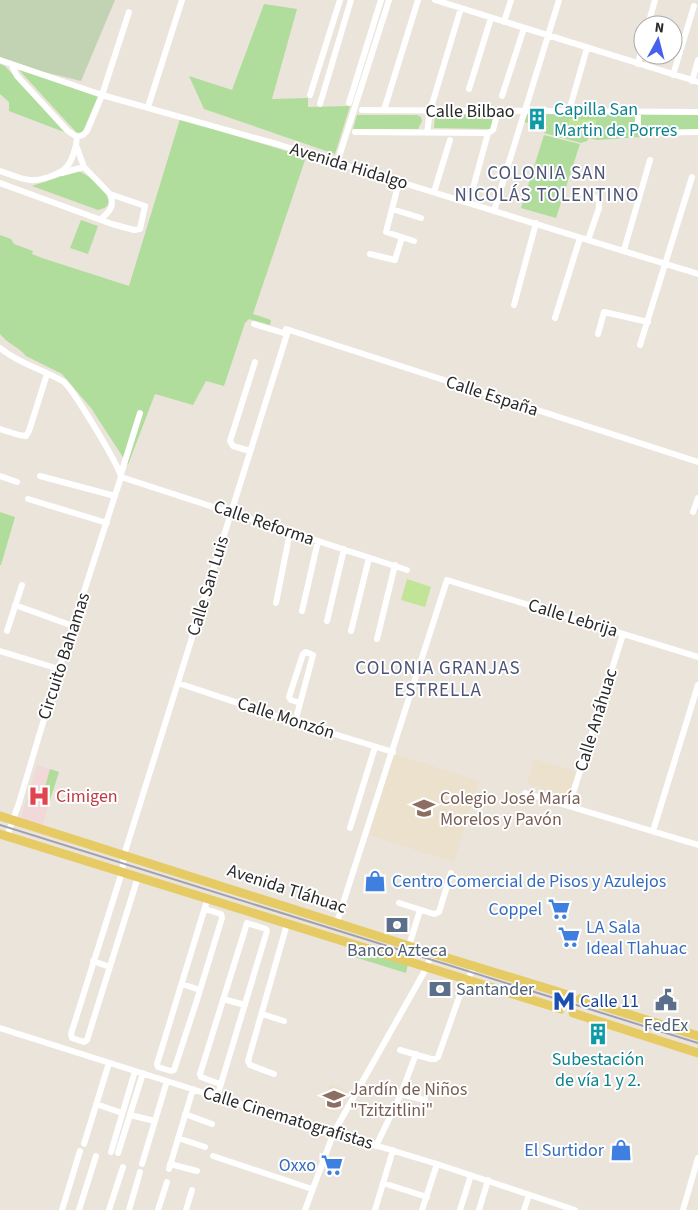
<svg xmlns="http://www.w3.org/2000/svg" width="698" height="1210" font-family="'Source Sans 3',sans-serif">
<rect width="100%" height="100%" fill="#eae4db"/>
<path fill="#ebe1cc" d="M 394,754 L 479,781 L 454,862 L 369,835 Z
M 534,759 L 576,772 L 568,797 L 527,784 Z
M 330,1084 L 348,1090 L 335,1113 L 322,1109 Z"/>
<path fill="#f1d9d9" d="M 37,765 L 59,772 L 42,827 L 20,820 Z"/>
<path fill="#b0dd9b" d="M 264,4 L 297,9 L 272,99 L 308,98 L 308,107 L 350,106 L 335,154 L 204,109 L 189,76 L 232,90 Z
M 0,64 L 5,66 L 64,132 L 9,111 L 9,102 L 0,94 Z
M 19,70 L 99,94 L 83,131 L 79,133 L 76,132 Z
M 698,113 L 698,133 L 597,140 L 589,138 L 587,141 L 581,143 L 544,133 L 547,127 L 524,122 L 527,114 Z
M 357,115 L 417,115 L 421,117 L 422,121 L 418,129 L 353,129 Z
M 435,115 L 494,115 L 491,129 L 434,128 Z
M 180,119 L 306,157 L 253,314 L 271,320 L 270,325 L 249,319 L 245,323 L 224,386 L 206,381 L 193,405 L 155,394 L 128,465 L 91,408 L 62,374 L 26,356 C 19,347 8,344 0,334 L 0,235 L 11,239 L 14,244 L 33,251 L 32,254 L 42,258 L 129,286 Z
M 544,135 L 580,144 L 556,218 L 521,208 Z
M 74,170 C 89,172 127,205 98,210 L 32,186 L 62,176 Z
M 81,220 L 98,226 L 88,254 L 70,248 Z
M 0,512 L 15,517 L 1,565 L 0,565 Z
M 50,769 L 59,772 L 49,803 L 41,801 Z
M 353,947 L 408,964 L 406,973 L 351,956 Z"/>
<path fill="#c2d3b4" d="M 0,0 L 115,0 L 81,81 L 11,64 L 0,59 Z"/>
<path fill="#c2e497" d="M 569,119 L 596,120 L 596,136 L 568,133 Z
M 407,579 L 431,587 L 425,607 L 401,600 Z"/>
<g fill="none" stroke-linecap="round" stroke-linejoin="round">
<path stroke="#c3bfb7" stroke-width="9" stroke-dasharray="9 4.5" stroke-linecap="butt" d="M 565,994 L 580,999"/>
<path stroke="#fff" stroke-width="6" d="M 435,0 L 698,82
M 504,22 L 511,0
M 648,25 L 655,0
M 0,60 L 102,95 L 280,145 L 698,274
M 11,64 L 17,76 L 68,131 L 77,137 L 83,135 L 87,131 L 102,95 L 129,12
M 638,64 L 643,43
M 673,75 L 694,6
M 692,81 L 698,60
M 469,89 L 491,18
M 310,95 L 340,0
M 502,96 L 524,28
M 349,103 L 381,0
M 320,104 L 351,0
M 148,107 L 182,0
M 362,110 L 698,112
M 384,110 L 418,0
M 569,111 L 587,48
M 638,113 L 638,127 L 645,133 L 698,132
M 355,132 L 488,133 L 493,130 L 498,111
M 427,133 L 430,111 L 461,8
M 337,163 L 389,0
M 0,171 C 10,174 20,179 30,180 C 36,181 41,179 46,178 C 66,172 71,166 76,145
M 62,173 L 84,167
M 399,182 L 386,232 L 414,241
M 0,183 L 112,224 L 134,230 L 140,229 L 145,206 L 110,194 L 84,167 L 76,145 L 77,137
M 575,191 L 595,197 L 599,201 L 599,208 L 588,240
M 434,192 L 450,140
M 469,203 L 488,133
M 392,209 L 421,218
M 494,211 L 559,0
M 101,219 C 110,211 115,206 110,194
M 624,250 L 650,160
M 370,254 L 395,260 L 402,237
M 514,305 L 536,223
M 555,318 L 580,238
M 286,329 L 698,462
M 598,334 L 604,312 L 648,322
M 640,345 L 692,177
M 0,348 C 21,365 43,369 64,382 C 72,388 119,465 121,477
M 0,429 L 19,435 L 26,436 L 29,431 L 47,374
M 250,451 L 233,446 L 230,441 L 255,362
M 121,474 L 140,413
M 0,476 L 17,482
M 40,476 L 115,496
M 121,477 L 407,570
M 28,499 L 107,523
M 693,512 L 698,498
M 276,603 L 290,532
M 15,605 L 73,626
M 302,611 L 318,541
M 327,621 L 344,549
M 7,631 L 22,585
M 351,631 L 369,558
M 377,639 L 395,565
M 0,651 L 59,669
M 178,683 L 295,722 L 393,752
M 295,722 L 313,655 L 306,652 L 303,654 L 289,697 L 291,700 L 300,703
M 525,793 L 698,845
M 569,806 L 623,634
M 350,828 L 375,747
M 653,831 L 698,685
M 7,836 L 19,803 L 59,669 L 121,477
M 138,877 L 87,1040 L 84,1042 L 72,1038 L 71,1034 L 122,872 L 124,855 L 287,334 L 254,324
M 399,903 L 434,914 L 439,912 L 451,873
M 205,909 L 221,914 L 222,918 L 197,1000 L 174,1070 L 171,1071 L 158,1067 L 157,1064 L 206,904 L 208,899
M 337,922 L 447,580 L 698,657
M 409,946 L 420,910
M 93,961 L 110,967
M 182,984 L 200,990
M 223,999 L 245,1005
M 262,1014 L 284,1021
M 0,1028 L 217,1097 L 437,1164 L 575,1210
M 400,1050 L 431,1059 L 435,1059 L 438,1057 L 462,989 L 475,966
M 274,1074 L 250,1065 L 248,1061 L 287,924
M 376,1088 L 425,1100
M 217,1097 L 267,931 L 266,929 L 247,923 L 200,1074 L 201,1077 L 220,1084
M 96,1104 L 122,1113
M 185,1114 L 212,1124
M 130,1115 L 155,1121
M 178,1138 L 205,1147
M 84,1144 L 109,1063
M 376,1146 L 401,1094 L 416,1054
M 111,1152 L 135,1071
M 118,1153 L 143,1073
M 213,1156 L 312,1189
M 142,1164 L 167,1081
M 170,1164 L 197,1171
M 169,1169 L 193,1089
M 383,1183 L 427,1197
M 62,1210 L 80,1151
M 79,1210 L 96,1156
M 109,1210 L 123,1167
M 129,1210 L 140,1172
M 158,1210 L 167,1182
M 186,1210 L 192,1190
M 305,1210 L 334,1132 L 427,967 L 431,953
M 375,1210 L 393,1150
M 422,1210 L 437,1164
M 460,1210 L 471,1175
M 479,1210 L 488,1180
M 524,1210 L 529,1195
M 683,1210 L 698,1158"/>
<path stroke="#e6cb64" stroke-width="9" d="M 0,816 L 431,953 L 565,994
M 0,834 L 561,1009
M 580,999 L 698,1036
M 573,1013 L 698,1053"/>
<path stroke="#9fa1b2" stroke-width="2" d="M 0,825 L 698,1043"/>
</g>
<defs>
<g id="building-bare" transform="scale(1.725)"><path d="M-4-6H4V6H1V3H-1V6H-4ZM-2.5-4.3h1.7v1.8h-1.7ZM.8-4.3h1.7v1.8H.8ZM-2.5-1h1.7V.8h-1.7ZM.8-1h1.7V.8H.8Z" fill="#0f9aa8" stroke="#fff" stroke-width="2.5" paint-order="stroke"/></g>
<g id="hospital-bare" transform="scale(1.725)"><path d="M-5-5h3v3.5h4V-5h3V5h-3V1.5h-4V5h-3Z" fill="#e0444e" stroke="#fff" stroke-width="2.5" paint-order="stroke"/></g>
<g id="school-bare" transform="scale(1.725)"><path d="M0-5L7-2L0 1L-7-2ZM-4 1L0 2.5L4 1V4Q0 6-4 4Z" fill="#8d6e63" stroke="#fff" stroke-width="2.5" paint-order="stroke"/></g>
<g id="shop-bare" transform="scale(1.725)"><path d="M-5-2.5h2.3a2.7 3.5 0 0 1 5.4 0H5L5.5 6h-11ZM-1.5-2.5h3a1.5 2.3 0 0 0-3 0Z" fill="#3f7fe0" stroke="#fff" stroke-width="2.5" paint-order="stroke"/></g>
<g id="supermarket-bare" transform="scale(1.725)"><path d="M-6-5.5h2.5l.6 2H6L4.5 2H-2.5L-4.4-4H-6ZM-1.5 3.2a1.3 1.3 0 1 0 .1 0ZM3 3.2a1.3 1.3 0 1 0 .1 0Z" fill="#3f7fe0" stroke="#fff" stroke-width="2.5" paint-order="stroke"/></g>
<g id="bank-bare" transform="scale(1.725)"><path d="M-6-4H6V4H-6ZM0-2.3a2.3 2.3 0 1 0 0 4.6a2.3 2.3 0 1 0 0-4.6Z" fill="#5c6f8a" stroke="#fff" stroke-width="2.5" paint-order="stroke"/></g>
<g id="civic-bare" transform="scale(1.725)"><path d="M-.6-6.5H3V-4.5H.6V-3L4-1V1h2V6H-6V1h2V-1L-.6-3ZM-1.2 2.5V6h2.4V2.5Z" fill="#5c6f8a" stroke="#fff" stroke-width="2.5" paint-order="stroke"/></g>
<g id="metro-bare" transform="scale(1.725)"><path d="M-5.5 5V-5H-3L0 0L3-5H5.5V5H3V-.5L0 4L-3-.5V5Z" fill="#1a4fb4" stroke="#fff" stroke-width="2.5" paint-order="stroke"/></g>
</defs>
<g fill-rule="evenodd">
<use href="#building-bare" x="537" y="119"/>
<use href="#hospital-bare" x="39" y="796"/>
<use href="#school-bare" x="424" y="808"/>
<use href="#shop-bare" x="375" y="881"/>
<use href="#supermarket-bare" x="559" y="909"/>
<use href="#bank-bare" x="397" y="925"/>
<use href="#supermarket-bare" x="569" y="937"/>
<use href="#bank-bare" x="440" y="989"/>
<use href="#civic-bare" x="666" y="1000"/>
<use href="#metro-bare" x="564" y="1001"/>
<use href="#building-bare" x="598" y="1034"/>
<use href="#school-bare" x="334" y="1099"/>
<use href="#shop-bare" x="621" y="1150"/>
<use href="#supermarket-bare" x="332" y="1165"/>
</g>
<g text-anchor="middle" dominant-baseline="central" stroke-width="4" stroke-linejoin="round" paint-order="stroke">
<g font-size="18" fill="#0d838f" stroke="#fff" text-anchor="start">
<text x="554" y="109">Capilla San<tspan x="554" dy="21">Martin de Porres</tspan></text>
<text x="598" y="1059" text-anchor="middle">Subestación<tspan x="598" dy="21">de vía 1 y 2.</tspan></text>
</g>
<g font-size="18" fill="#292929" stroke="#fff">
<text x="470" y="111">Calle Bilbao</text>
<text transform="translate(349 166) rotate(17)">Avenida Hidalgo</text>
<text transform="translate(492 396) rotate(18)">Calle España</text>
<text transform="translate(264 523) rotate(19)">Calle Reforma</text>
<text transform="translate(208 586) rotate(-73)">Calle San Luis</text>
<text transform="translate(573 618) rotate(17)">Calle Lebrija</text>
<text transform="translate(64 656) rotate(-72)">Circuito Bahamas</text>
<text transform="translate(286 718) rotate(18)">Calle Monzón</text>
<text transform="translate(596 720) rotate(-73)">Calle Anáhuac</text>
<text transform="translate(287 889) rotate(18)">Avenida Tláhuac</text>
<text transform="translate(288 1118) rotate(17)">Calle Cinematografistas</text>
</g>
<g font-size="18" fill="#be3a42" stroke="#fff" text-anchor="start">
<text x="56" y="796">Cimigen</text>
</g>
<g font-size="18" fill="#785e54" stroke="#fff" text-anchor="start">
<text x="440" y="798">Colegio José María<tspan x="440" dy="21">Morelos y Pavón</tspan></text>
<text x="350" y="1089">Jardín de Niños<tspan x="350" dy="21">"Tzitzitlini"</tspan></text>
</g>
<g font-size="18" fill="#366cbe" stroke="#fff" text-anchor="end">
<text x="392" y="881" text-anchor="start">Centro Comercial de Pisos y Azulejos</text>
<text x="542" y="909">Coppel</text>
<text x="586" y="927" text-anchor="start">LA Sala<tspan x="586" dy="21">Ideal Tlahuac</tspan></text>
<text x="604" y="1150">El Surtidor</text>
<text x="316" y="1165">Oxxo</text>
</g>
<g font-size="18" fill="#4e5e75" stroke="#fff">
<text x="397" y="950">Banco Azteca</text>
<text x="456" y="989" text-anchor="start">Santander</text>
<text x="666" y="1025">FedEx</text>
</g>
<g font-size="18" fill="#164399" stroke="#fff" text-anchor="start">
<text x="580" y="1001">Calle 11</text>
</g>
<g font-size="19" letter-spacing="1" fill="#4c5376" stroke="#fff">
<text x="547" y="173">COLONIA SAN<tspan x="547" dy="22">NICOLÁS TOLENTINO</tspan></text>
<text x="438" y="668">COLONIA GRANJAS<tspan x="438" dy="22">ESTRELLA</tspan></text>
</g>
</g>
<g transform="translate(658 40) rotate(7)"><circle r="24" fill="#ffffff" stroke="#a9a9a9"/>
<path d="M0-4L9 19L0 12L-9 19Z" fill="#4561ed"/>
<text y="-8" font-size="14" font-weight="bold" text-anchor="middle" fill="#292929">N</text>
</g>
</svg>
